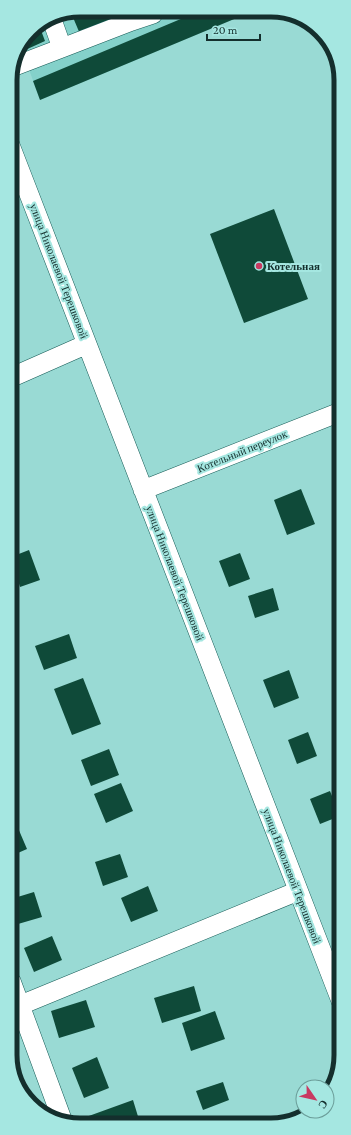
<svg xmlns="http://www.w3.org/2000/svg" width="351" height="1135" font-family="'Crimson Pro',serif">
<rect width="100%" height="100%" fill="#99dad4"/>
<path fill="#84d1ca" d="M 251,12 L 40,100 L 22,50 L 31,30 L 54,15 Z"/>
<path fill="#0f4a39" d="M 251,12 L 40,100 L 33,81 L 195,13 Z
M 110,14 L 112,19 L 80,34 L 72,15 Z
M 39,25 L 45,41 L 23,51 L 31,30 Z
M 274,209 L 308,299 L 244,323 L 210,234 Z
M 301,489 L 315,524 L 287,535 L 274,500 Z
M 29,550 L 40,580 L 20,587 L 11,557 Z
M 240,553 L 250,579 L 229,587 L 219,561 Z
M 273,588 L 279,610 L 255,618 L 248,596 Z
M 69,634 L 77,658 L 44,670 L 35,646 Z
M 289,670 L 299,698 L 274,708 L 263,680 Z
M 83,678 L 101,724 L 72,735 L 54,689 Z
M 308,732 L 317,756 L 297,764 L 288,740 Z
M 109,749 L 119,775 L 91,786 L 81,760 Z
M 121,783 L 133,811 L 106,823 L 94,794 Z
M 330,791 L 340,816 L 320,824 L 310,799 Z
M 18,828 L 27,849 L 11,856 L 11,831 Z
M 341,831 L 341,854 L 340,854 L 333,834 Z
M 120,854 L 128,877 L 103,886 L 95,862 Z
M 148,886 L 158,911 L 131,922 L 121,898 Z
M 34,892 L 42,917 L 18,924 L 11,899 Z
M 52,936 L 62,960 L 34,972 L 24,948 Z
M 194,986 L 201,1011 L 162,1023 L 154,998 Z
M 86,1000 L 95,1027 L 59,1038 L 51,1011 Z
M 215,1011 L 225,1039 L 191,1051 L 182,1023 Z
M 97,1057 L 109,1088 L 84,1098 L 72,1068 Z
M 223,1082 L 229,1100 L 203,1110 L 196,1091 Z
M 133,1100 L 140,1123 L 89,1124 L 86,1117 Z
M 38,1103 L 41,1110 L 33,1105 Z"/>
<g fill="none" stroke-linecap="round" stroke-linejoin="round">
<g stroke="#155b56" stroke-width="20">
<path id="minor" d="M 129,14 L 132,21 L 153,14
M 62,48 L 132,21
M 15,66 L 62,48 L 51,17
M 10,145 L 341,1001
M 10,378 L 87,344
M 143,490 L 340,412
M 11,981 L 63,1122
M 11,1009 L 298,891"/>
</g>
<use href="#minor" stroke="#fff" stroke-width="19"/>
</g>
<circle fill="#c83961" stroke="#a5e7e1" stroke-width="1.5" cx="259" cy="266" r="4"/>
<g text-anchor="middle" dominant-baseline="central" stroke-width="4" stroke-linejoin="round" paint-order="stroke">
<g font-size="11" font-weight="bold" fill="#142f2d" stroke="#a5e7e1" text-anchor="start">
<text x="267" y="266">Котельная</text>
</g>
<g font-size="11" fill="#142f2d" stroke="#a5e7e1">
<text transform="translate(59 271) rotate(69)">улица Николаевой Терешковой</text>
<text transform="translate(242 451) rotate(-22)">Котельный переулок</text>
<text transform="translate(175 573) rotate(69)">улица Николаевой Терешковой</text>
<text transform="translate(292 876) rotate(69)">улица Николаевой Терешковой</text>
</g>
</g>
<path d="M0 0H351V1135H0ZM80 17H271A63 63 0 0 1 334 80V1055A63 63 0 0 1 271 1118H80A63 63 0 0 1 17 1055V80A63 63 0 0 1 80 17Z" fill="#a5e7e1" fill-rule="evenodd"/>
<path fill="none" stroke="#142f2d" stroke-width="5" d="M80 17H271A63 63 0 0 1 334 80V1055A63 63 0 0 1 271 1118H80A63 63 0 0 1 17 1055V80A63 63 0 0 1 80 17Z"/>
<g transform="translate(315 1099) rotate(124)"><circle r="19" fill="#a5e7e1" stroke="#6b9d99"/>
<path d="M0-3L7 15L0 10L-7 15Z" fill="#c83961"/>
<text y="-6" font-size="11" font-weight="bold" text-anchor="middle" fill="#142f2d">С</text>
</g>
<path d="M207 34v6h53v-6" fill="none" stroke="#142f2d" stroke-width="2"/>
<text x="213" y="34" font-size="12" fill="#142f2d" stroke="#a5e7e1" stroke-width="3" paint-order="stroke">20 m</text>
</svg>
